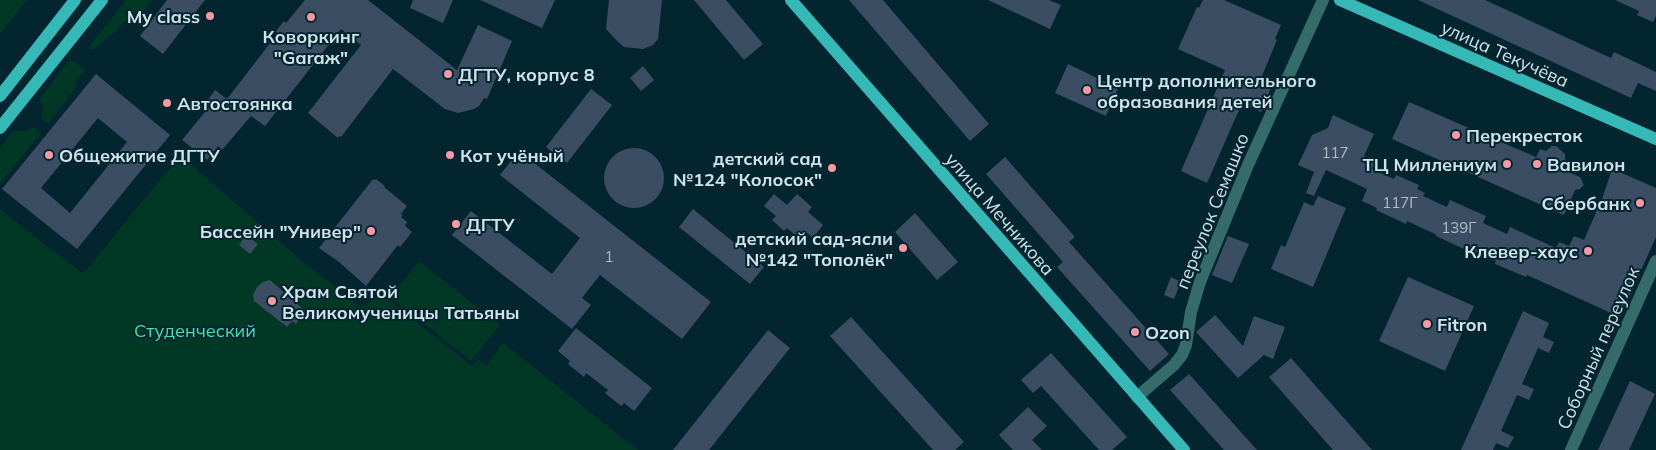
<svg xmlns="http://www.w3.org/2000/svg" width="1656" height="450" font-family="Mulish,sans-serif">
<rect width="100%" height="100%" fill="#032530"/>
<path fill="#013825" d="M 0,0 L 27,0 L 0,34 Z
M 126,0 L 153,0 L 135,23 L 125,22 L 100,45 L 92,50 L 88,48 Z
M 70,59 L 85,70 L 74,83 L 77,86 L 48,124 L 41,119 L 44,110 L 40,98 Z
M 34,127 L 41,133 L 0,184 L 0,148 L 13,131 L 25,131 Z
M 184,147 L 188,150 L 184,159 L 307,265 L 362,308 L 381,294 L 472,366 L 478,359 L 486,365 L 503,343 L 638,450 L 0,450 L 0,209 L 83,274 L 167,171 L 176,162 L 177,163 L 178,157 Z
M 419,261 L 500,325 L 471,361 L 390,297 Z"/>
<path fill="#3b4d62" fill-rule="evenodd" d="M 167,0 L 205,0 L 163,54 L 140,36 Z
M 305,0 L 368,0 L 457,70 L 478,25 L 512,41 L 487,99 L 484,98 L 479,106 L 474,109 L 458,113 L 445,109 L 393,69 L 341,137 L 339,136 L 338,138 L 308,113 L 361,45 L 341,29 L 265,126 L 251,116 L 222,150 L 218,146 L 207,160 L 182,140 L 209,107 L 205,104 L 215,90 L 227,99 L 278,33 L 276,31 L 284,21 L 286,23 Z
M 413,0 L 453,0 L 443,23 L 410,8 Z
M 480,0 L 555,0 L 542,28 Z
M 609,0 L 662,0 L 658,39 L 653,45 L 643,49 L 624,47 L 617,41 L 606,29 Z
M 694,0 L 726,0 L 763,44 L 744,60 Z
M 849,0 L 883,0 L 989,124 L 970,141 Z
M 988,0 L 1049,0 L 1061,5 L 1050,29 Z
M 1203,0 L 1224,0 L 1281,25 L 1275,39 L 1277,40 L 1262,76 L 1274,81 L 1261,112 L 1242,103 L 1207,183 L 1181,171 L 1225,70 L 1178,49 L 1197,7 L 1199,8 Z
M 1418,0 L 1485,0 L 1611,58 L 1614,52 L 1656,72 L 1656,91 L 1638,83 L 1631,98 Z
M 1615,0 L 1656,0 L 1656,16 L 1653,22 L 1637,15 L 1639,11 Z
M 1068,64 L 1118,88 L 1106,116 L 1055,93 Z
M 643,66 L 654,80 L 641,91 L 630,78 Z
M 96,74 L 170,135 L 77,249 L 2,189 ZM 98,118 L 127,142 L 70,213 L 41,188 Z
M 591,89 L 612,105 L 567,163 L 546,147 Z
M 1409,102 L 1536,157 L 1540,149 L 1546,151 L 1552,146 L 1556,146 L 1565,154 L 1566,171 L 1580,177 L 1584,185 L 1580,189 L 1575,190 L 1564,215 L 1392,139 Z
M 1333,115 L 1374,134 L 1364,156 L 1376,161 L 1372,169 L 1394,179 L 1396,175 L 1419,185 L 1417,189 L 1425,193 L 1423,196 L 1447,207 L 1450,200 L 1486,216 L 1483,223 L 1507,234 L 1510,227 L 1556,248 L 1559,242 L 1569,246 L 1574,236 L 1584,240 L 1602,199 L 1611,172 L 1615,170 L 1656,188 L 1656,237 L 1620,317 L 1527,275 L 1526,277 L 1500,266 L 1495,264 L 1496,261 L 1467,248 L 1466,250 L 1436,236 L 1437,235 L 1407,221 L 1406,224 L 1376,210 L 1377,208 L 1362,201 L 1367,189 L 1326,170 L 1314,196 L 1306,193 L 1314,172 L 1298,165 L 1312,135 L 1328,128 Z
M604 178a30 30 0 1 1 60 0a30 30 0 1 1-60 0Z
M 519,151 L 711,302 L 682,339 L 600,275 L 582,298 L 591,305 L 572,329 L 452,235 L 471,211 L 552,274 L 580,238 L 500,175 Z
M 1005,157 L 1075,237 L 1069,242 L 1169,354 L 1150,371 L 1057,267 L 1063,262 L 986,174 Z
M 373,179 L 375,180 L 376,179 L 385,186 L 384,187 L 407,206 L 401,214 L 403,215 L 401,217 L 407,222 L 405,226 L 412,232 L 400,247 L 398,245 L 366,286 L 339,262 L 319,248 Z
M 774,194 L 787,205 L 797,194 L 812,207 L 808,212 L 823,225 L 813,238 L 807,233 L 801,240 L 787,228 L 784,231 L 772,220 L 776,216 L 764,206 Z
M 1318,196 L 1346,208 L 1313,287 L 1271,269 L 1281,245 L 1285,247 L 1304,202 L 1313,206 Z
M 693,209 L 764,267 L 750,284 L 679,227 Z
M 915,213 L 958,262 L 937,280 L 895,232 Z
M 246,235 L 258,244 L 250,254 L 239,245 Z
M 1228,236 L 1249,244 L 1232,283 L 1212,275 Z
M 1171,277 L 1181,282 L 1174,299 L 1164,295 Z
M 1408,277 L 1474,306 L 1445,371 L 1379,341 Z
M 270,280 L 302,308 L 298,313 L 302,316 L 296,324 L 292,321 L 287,327 L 254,301 L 253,295 L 257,287 L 263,282 Z
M 1523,311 L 1549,323 L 1543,337 L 1554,342 L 1549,353 L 1538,348 L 1522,384 L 1534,389 L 1529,400 L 1517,395 L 1501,431 L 1514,437 L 1508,448 L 1496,443 L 1493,450 L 1461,450 Z
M 1215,315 L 1243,346 L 1254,316 L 1285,327 L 1273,359 L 1264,355 L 1238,378 L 1196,332 Z
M 851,317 L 964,442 L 955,450 L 933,450 L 830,336 Z
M 576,328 L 652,388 L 634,411 L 624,403 L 621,406 L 605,393 L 608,390 L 586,373 L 584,377 L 568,364 L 570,361 L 558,351 Z
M 768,330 L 790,348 L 709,450 L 673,450 Z
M 1051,353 L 1127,437 L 1112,450 L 1099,450 L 1041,386 L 1033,393 L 1021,380 Z
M 1291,358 L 1372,450 L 1333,450 L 1269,377 Z
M 1189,374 L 1257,450 L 1224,450 L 1170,390 Z
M 1630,381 L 1655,394 L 1629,450 L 1598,450 Z
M 1028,407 L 1047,426 L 1032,440 L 1042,450 L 1013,450 L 999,435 Z"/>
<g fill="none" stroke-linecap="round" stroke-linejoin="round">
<path stroke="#356c6b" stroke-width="12" d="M 1137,397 L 1174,365 L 1182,355 L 1186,345 L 1191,312 L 1200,282 L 1248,165 L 1323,0
M 1571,450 L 1656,261"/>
<path stroke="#35b8b6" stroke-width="12" d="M 791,0 L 1184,450
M 1340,0 L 1656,139
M 0,96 L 75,0
M 0,128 L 102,0"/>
</g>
<g fill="#f49aa4" stroke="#032530" stroke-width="2">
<circle cx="210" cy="16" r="5"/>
<circle cx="311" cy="17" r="5"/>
<circle cx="448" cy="74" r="5"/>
<circle cx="1087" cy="90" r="5"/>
<circle cx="167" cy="103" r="5"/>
<circle cx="1456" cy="135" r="5"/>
<circle cx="49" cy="155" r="5"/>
<circle cx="450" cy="155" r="5"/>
<circle cx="1507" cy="164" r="5"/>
<circle cx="1537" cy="164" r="5"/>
<circle cx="832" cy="168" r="5"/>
<circle cx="1640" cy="203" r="5"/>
<circle cx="456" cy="224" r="5"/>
<circle cx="371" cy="231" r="5"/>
<circle cx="903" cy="248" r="5"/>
<circle cx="1588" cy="251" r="5"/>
<circle cx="272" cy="301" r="5"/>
<circle cx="1427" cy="324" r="5"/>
<circle cx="1135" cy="332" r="5"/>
</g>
<g text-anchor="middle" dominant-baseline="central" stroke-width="4" stroke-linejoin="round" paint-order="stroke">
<g font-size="15" fill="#abbdc7">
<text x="1335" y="152">117</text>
<text x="1400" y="202">117Г</text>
<text x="1459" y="227">139Г</text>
<text x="609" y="256">1</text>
</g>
<g font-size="18" font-weight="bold" fill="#d0e2e9" stroke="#032530" text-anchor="start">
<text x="200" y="16" text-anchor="end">My class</text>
<text x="311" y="36" text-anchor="middle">Коворкинг<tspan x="311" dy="21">"Gаraж"</tspan></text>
<text x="458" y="74">ДГТУ, корпус 8</text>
<text x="1097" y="80">Центр дополнительного<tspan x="1097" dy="21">образования детей</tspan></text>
<text x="177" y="103">Автостоянка</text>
<text x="1466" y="135">Перекресток</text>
<text x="59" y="155">Общежитие ДГТУ</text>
<text x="460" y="155">Кот учёный</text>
<text x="822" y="158" text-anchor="end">детский сад<tspan x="822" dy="21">№124 "Колосок"</tspan></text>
<text x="1497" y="164" text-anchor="end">ТЦ Миллениум</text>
<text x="1547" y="164">Вавилон</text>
<text x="1630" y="203" text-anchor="end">Сбербанк</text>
<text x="466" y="224">ДГТУ</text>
<text x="361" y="231" text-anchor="end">Бассейн "Универ"</text>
<text x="893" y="238" text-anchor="end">детский сад-ясли<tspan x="893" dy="21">№142 "Тополёк"</tspan></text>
<text x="1578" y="251" text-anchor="end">Клевер-хаус</text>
<text x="282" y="291">Храм Святой<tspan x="282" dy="21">Великомученицы Татьяны</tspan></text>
<text x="1437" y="324">Fitron</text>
<text x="1145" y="332">Ozon</text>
</g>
<g font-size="18" fill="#d0e2e9" stroke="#032530">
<text transform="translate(1505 54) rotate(24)">улица Текучёва</text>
<text transform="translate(1212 211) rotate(-68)">переулок Семашко</text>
<text transform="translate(1000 214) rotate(49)">улица Мечникова</text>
<text transform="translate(1598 348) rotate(-66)">Соборный переулок</text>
</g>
<g font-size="18" fill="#41e6aa" stroke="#032530">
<text x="195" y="330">Студенческий</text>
</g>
</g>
</svg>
